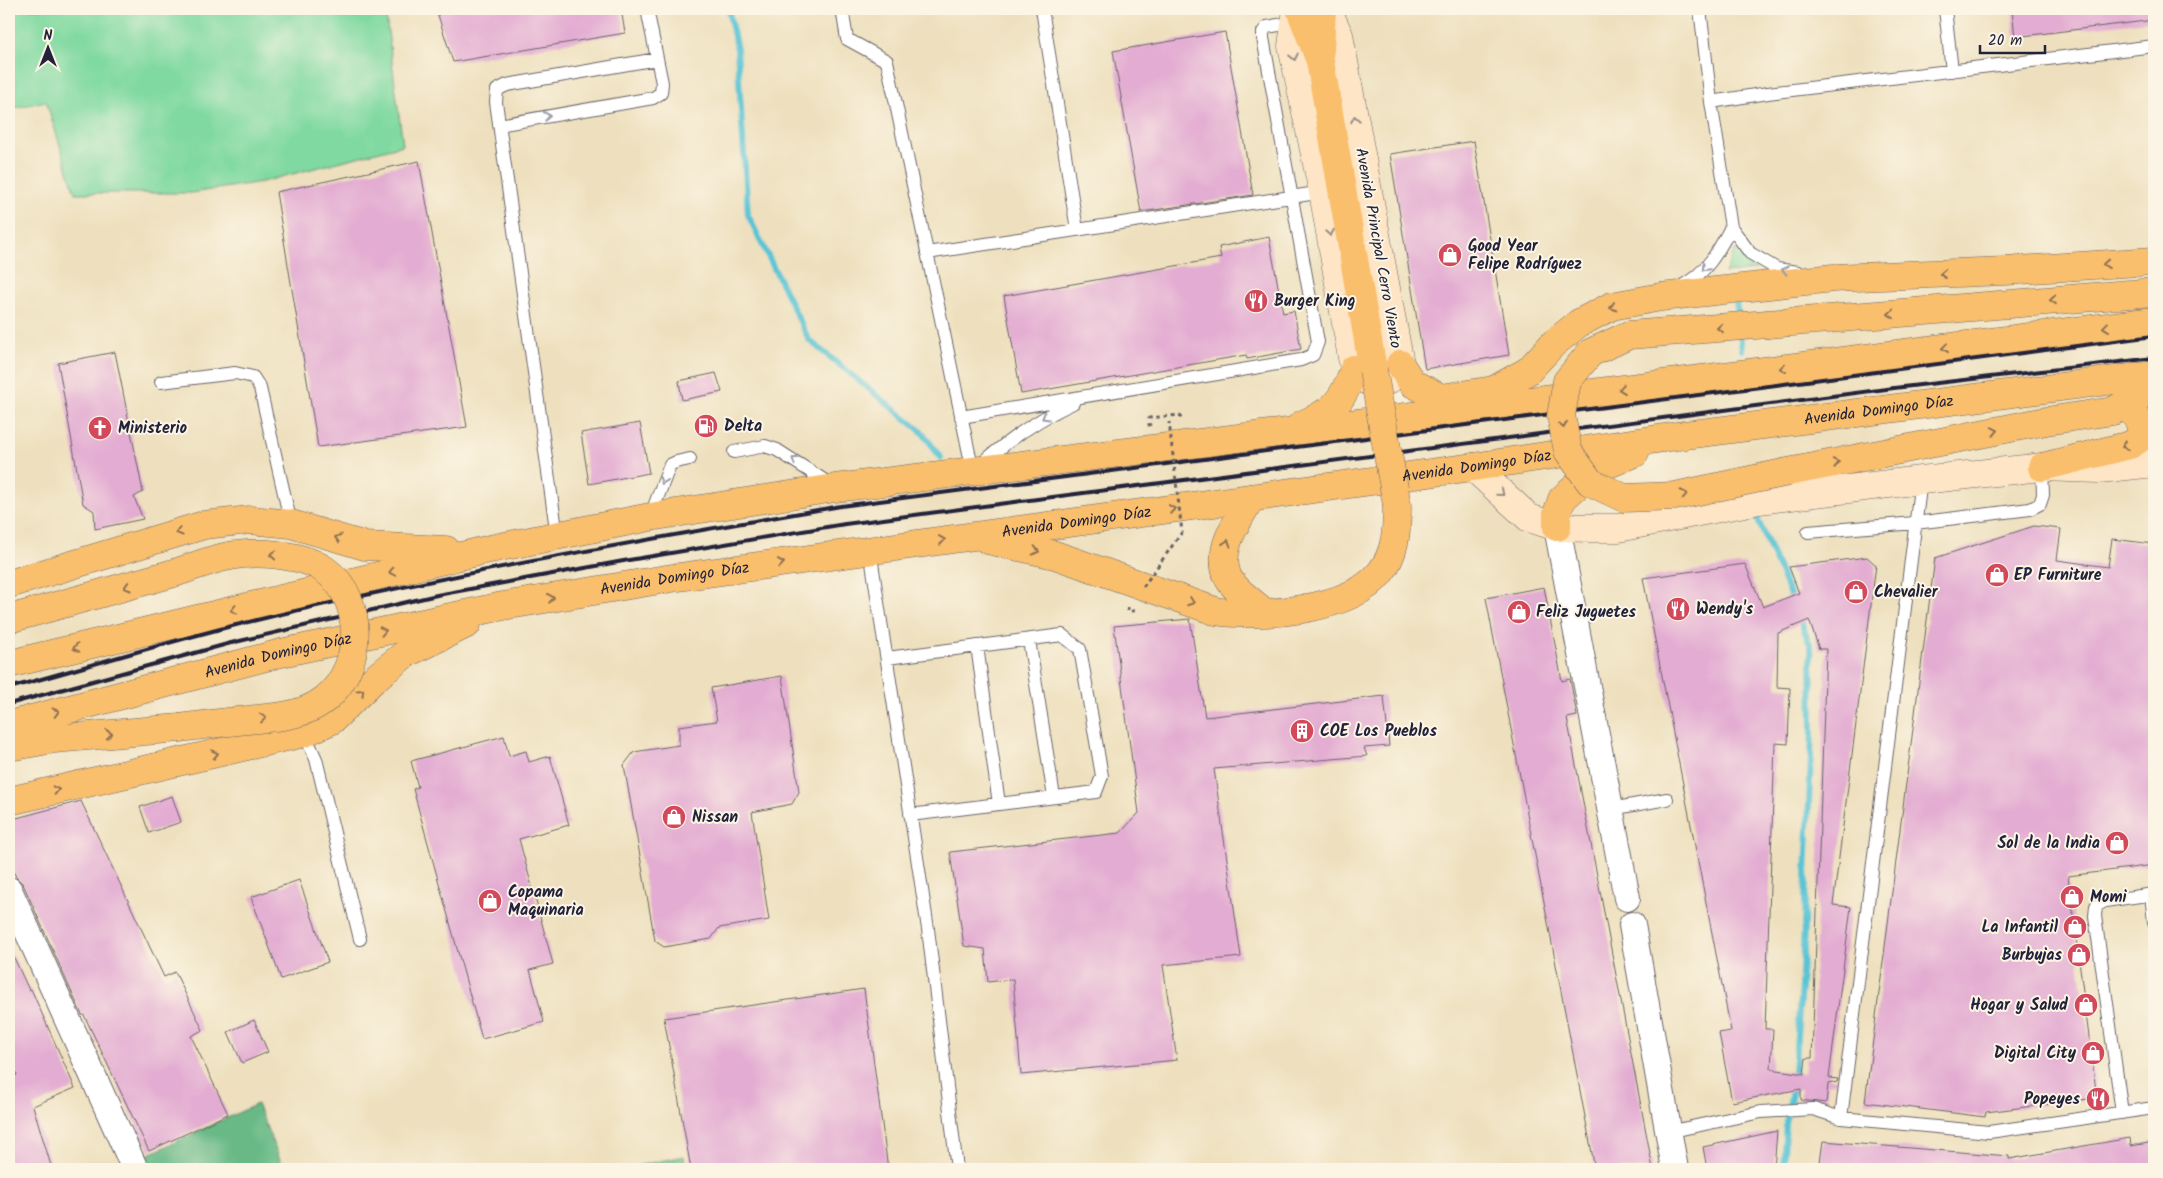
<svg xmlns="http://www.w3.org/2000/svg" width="2163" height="1178" font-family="Kalam,sans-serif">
<rect width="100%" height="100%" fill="#fcf5e5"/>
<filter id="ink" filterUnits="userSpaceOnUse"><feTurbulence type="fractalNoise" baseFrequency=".02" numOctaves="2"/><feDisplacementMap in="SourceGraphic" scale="10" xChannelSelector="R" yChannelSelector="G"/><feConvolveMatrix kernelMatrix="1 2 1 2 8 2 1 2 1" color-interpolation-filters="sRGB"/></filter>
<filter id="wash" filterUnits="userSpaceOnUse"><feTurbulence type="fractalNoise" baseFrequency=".0096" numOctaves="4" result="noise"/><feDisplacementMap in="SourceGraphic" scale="20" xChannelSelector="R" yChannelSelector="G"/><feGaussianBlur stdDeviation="1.12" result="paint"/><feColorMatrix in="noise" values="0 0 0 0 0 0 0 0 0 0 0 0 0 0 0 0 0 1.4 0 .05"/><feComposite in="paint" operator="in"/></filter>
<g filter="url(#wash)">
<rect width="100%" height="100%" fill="#eee0be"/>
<path fill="#7fd9a0" stroke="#507e6e" d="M 9,9 L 385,9 L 403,145 L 262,182 L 191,193 L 75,193 L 46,101 L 9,109 Z
M 1735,249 L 1756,270 L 1725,273 Z"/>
<path fill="#67b986" stroke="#446e60" d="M 257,1104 L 284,1169 L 147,1169 L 141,1158 Z
M 684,1156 L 686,1169 L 621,1169 Z"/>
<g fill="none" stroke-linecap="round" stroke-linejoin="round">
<path stroke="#5ac4d5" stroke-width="6" d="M 728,9 L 737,49 L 748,215 L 809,340 L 922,432 L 941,458
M 1735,296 L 1739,321
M 1740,333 L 1742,350
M 1757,518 L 1794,604
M 1783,1169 L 1786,1123 L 1793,1086 L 1802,973 L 1812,731 L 1811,647 L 1798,615"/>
</g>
<g id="blocks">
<path fill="#e3acd2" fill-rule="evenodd" d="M 436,9 L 621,9 L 625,33 L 453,62 Z
M 2012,9 L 2154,9 L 2154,20 L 2015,37 Z
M 1225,32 L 1253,195 L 1141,212 L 1113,51 Z
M 1474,141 L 1509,355 L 1425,369 L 1390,154 Z
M 419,161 L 467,427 L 318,447 L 276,192 Z
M 1269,237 L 1283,313 L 1294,311 L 1301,349 L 1247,359 L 1246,355 L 1021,394 L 1004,296 L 1221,258 L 1219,247 Z
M 115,352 L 143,492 L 134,497 L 143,519 L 95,529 L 94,511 L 83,504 L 58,363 Z
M 716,373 L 722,392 L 682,400 L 679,381 Z
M 640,423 L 649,473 L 589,484 L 581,433 Z
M 2034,526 L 2061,529 L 2057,560 L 2108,567 L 2112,539 L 2154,544 L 2154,865 L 2068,876 L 2097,1098 L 1986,1112 L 1985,1117 L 1865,1102 L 1935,558 Z
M 1867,557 L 1876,565 L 1833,905 L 1851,907 L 1829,1078 L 1838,1079 L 1837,1082 L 1828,1084 L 1826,1103 L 1801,1100 L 1801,1089 L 1732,1102 L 1719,1033 L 1731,1031 L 1643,578 L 1745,564 L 1763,607 L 1799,593 L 1789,567 ZM 1809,620 L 1819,649 L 1826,649 L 1812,1058 L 1806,1058 L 1804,1074 L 1771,1069 L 1773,1029 L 1765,1029 L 1775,743 L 1788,744 L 1790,688 L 1777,687 L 1778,633 Z
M 1544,587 L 1562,681 L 1570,679 L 1577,716 L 1567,718 L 1653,1169 L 1595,1169 L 1486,598 Z
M 1190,619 L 1205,717 L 1384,696 L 1389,746 L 1364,748 L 1367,756 L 1214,769 L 1241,957 L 1163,965 L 1177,1060 L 1021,1075 L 1013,979 L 988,982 L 985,949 L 964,946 L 950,852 L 1120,833 L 1139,813 L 1114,626 Z
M 782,676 L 799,792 L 792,804 L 752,812 L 769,920 L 719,928 L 711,939 L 664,947 L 655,941 L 624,765 L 634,752 L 679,745 L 679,726 L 717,721 L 711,688 Z
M 504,736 L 509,756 L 526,751 L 529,762 L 550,756 L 569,825 L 519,839 L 553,964 L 530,970 L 544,1022 L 482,1039 L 413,789 L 418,787 L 411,761 Z
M 172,796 L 181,822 L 149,833 L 140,807 Z
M 81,801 L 164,977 L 175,972 L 203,1030 L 191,1036 L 228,1114 L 149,1151 L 84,1015 L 82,1015 L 23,884 L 16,877 L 9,862 L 9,820 Z
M 299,880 L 328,962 L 281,979 L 251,897 Z
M 9,947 L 29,990 L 31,989 L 75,1088 L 33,1106 L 52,1169 L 9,1169 L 9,1077 L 17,1075 L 9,1057 Z
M 864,989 L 888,1169 L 691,1169 L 664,1018 Z
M 254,1020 L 268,1052 L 242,1063 L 228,1032 Z
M 1777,1131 L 1774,1169 L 1707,1169 L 1703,1147 Z
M 2130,1138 L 2131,1146 L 2154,1142 L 2154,1169 L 1819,1169 L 1823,1141 L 2009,1156 L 2009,1159 Z"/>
</g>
</g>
<g filter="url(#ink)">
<use href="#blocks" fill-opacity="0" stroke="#696469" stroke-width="1"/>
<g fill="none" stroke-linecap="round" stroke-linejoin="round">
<g stroke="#696469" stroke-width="14">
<path id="lane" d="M 842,9 L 847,39 L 887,61 L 973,472
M 1042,9 L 1077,230
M 1700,9 L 1711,102 L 1731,227 L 1750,253 L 1777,269 L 1798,272
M 1945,9 L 1952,71
M 1711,102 L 1768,93 L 2154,46
M 499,125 L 653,98 L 661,93 L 662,83 L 647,9
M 927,253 L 1323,192
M 1680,287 C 1706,274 1718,252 1731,227
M 161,382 L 235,373 L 253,377 L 260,388 L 291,524
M 961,417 L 1301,360 L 1313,355 L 1318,342 L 1263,38 L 1263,32 L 1267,27 L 1295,22
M 734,452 L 765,446 L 777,450 L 833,486
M 980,465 C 1008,440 1038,419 1073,403
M 650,517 L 670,465 L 676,462 L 690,459
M 1808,532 L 1915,523 L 2030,509 L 2040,504 L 2043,495 L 2042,467
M 557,536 L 496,102 L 497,90 L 507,85 L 657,59
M 870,550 L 928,929 L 957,1169
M 1029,640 L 1054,797
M 977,646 L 999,804
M 887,658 L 1062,635 L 1080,649 L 1102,776 L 1096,792 L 910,815
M 304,733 L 316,759 L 360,939
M 1611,809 L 1667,799
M 2151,894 L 2154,922
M 2122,1113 L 2095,916 L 2096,906 L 2105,901 L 2154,894
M 1841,1118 L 1921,480
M 1668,1132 L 1761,1112 L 1813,1109 L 1841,1118 L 1989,1132 L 2154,1108"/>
</g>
<g stroke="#696469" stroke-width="28">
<path id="street" d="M 1557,527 L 1627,898
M 9,890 L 135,1169
M 1632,925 L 1675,1169"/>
</g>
<g stroke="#696469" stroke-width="29">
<path id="secondary" d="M 1297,9 L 1292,46 L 1323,192 L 1354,369 C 1371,389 1388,390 1400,364 L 1339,35 L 1327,9
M 1473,467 L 1529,518 L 1557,527 L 1589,528 L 1618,528 L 1759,500 L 1921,480 L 2042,467 L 2099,469 L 2154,463"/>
</g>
<g stroke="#696469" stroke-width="29">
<g id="primary">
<path d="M 1300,9 L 1320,61 L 1373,370"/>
<path d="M 1320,50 L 1322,9"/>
<path d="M 1768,324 L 2154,292"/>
<path d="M 1400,364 L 1412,383 L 1441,398 L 1494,390 L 1528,371 L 1553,344 L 1579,323 L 1612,306 L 1661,297 L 1833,278 L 2005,271 L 2154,261"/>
<path d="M 1301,425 C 1334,411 1342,403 1354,369"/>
<path d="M 2042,467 L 2130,445 L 2138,440 C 2144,427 2140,420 2130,410"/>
<path d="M 1788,472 L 2046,421 L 2113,411 L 2154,388"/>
<path d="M 1251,498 C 1238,521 1217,547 1227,575 C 1231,587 1253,603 1263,611"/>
<path d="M 1557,527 L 1557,514 L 1562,499 L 1596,469 L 1635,453"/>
<path d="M 988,540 L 1055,555 L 1215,611 C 1259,618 1350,611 1380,573 C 1396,554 1397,529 1397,505"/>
<path d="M 9,584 L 204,525 L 250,520 L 291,524 L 365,546 L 446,550"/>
<path d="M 9,619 L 174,573"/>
<path d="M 9,664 L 490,549 L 650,517 L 835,488 L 1184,445 L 2154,321"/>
<path id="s1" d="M 9,725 L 281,653 L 503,606 L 672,578 L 1473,467 L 1677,436 L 2154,375"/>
<path d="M 9,747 L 54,739 L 180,728"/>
<path d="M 9,801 L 304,733 L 332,720 L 374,679 L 405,654 L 467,624"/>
</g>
</g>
<path stroke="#696469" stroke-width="3" stroke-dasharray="4 4" stroke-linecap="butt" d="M 1151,424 L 1149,425 L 1149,418 L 1180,415 L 1181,421
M 1128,607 L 1128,612 L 1137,610"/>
<use href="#lane" stroke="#fff" stroke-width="12"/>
<use href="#street" stroke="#fff" stroke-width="26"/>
<use href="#secondary" stroke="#fde5c5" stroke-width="28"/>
<use href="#primary" stroke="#f9bf6d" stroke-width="28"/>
<path stroke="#22223b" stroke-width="4" d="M 9,688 C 82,668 154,646 228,627 C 430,577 636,541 841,506 L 2154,336
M 9,704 L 231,643 L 437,595 L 629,560 L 845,524 L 1894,388 L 2154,358"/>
<g stroke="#696469" stroke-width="29" stroke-linecap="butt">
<path id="primary-bridge" d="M 1768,324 L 1629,335 L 1590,353 L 1567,381 L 1561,416 L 1568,451 L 1590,482 L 1624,498 L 1675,496 L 1788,472
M 1373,370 L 1397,505
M 174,573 C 194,567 216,557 236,555 C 255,552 278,554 297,558 C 305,560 318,565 325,570 C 368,600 363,677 318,704 C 297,717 272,717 248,720 C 226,722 203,725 180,728"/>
</g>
<path stroke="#696469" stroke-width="3" stroke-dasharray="4 4" stroke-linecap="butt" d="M 1143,587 L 1182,532 L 1169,422"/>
<use href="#primary-bridge" stroke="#f9bf6d" stroke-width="28"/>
</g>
<defs><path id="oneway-chevron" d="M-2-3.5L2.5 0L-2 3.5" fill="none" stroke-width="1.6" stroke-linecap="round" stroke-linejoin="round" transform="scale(1.25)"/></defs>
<g stroke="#9a8d87">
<use href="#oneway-chevron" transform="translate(1294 57) rotate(78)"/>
<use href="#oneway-chevron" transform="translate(1355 119) rotate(-100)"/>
<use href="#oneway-chevron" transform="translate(1330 233) rotate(80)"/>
<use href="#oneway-chevron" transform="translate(1501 493) rotate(41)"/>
</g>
<g stroke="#9c9ca7">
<use href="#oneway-chevron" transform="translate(547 116) rotate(-10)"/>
<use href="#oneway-chevron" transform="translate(1705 268) rotate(133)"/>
<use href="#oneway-chevron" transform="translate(1785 270) rotate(-169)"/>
<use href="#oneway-chevron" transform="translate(1045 417) rotate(150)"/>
<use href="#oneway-chevron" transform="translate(795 460) rotate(-146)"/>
<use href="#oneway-chevron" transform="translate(663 481) rotate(110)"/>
</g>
<g stroke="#8e7054">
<use href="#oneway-chevron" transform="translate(2106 264) rotate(176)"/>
<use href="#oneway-chevron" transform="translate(1943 274) rotate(178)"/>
<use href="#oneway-chevron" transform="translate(2053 300) rotate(175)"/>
<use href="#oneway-chevron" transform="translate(1613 307) rotate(162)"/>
<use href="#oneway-chevron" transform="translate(1891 314) rotate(175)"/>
<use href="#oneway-chevron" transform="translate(2106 327) rotate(173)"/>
<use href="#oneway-chevron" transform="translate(1720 328) rotate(175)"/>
<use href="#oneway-chevron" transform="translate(1945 348) rotate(173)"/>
<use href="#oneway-chevron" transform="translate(1783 368) rotate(173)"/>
<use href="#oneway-chevron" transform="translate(1622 389) rotate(173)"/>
<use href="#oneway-chevron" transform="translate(1563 425) rotate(79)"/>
<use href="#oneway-chevron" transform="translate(1995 431) rotate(-11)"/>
<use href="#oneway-chevron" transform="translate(2125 446) rotate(162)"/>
<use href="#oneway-chevron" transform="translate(1836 463) rotate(-11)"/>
<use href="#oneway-chevron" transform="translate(1684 494) rotate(-12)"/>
<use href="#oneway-chevron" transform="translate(1172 509) rotate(-8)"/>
<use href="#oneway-chevron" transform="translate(179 532) rotate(164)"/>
<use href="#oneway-chevron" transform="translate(338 538) rotate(-164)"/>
<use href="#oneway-chevron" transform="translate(942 540) rotate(-8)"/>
<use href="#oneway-chevron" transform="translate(1227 543) rotate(-73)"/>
<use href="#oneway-chevron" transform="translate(1036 551) rotate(13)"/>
<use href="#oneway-chevron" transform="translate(273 555) rotate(-176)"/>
<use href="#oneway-chevron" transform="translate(781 563) rotate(-8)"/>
<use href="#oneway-chevron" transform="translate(392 572) rotate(167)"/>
<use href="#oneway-chevron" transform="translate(127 587) rotate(164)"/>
<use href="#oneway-chevron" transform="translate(551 598) rotate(-9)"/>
<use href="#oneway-chevron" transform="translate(1191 602) rotate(20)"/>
<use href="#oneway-chevron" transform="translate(234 610) rotate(167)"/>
<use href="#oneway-chevron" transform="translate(383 631) rotate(-12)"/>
<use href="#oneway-chevron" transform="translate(76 648) rotate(167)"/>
<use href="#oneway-chevron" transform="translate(361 692) rotate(-46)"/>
<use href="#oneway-chevron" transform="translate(56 712) rotate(-15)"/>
<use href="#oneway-chevron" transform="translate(263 718) rotate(-7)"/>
<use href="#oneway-chevron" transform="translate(109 734) rotate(-5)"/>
<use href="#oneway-chevron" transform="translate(215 754) rotate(-13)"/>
<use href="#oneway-chevron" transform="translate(56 790) rotate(-13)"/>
</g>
</g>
<defs>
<g id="shop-disc" transform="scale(1.25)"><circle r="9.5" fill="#d1495b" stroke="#fcf5e5"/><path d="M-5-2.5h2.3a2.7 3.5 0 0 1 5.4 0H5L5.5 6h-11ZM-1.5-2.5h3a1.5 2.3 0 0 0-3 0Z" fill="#fff"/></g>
<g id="restaurant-disc" transform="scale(1.25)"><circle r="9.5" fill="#d1495b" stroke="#fcf5e5"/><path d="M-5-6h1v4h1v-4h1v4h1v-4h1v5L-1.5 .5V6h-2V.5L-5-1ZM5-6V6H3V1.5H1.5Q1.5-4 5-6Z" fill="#fff"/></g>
<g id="fuel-disc" transform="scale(1.25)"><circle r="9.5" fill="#d1495b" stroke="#fcf5e5"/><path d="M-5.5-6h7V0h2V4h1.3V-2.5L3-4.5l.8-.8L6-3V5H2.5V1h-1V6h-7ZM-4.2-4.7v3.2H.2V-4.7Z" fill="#fff"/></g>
<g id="church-disc" transform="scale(1.25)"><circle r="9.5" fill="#d1495b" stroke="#fcf5e5"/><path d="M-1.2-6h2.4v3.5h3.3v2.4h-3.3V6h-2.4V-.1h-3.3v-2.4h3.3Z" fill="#fff"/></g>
<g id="building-disc" transform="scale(1.25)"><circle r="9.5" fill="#d1495b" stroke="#fcf5e5"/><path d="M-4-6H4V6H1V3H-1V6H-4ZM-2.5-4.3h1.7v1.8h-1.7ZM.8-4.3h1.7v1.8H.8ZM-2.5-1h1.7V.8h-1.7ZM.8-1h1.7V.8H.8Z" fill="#fff"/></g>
</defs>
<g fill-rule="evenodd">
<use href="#shop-disc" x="1450" y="255"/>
<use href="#restaurant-disc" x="1256" y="301"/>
<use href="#fuel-disc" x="706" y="426"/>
<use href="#church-disc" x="100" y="428"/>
<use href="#shop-disc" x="1997" y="575"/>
<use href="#shop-disc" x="1856" y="592"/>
<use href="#restaurant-disc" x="1678" y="609"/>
<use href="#shop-disc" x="1519" y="612"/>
<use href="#building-disc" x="1302" y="731"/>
<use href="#shop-disc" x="674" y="817"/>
<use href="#shop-disc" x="2117" y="843"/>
<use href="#shop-disc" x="2072" y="897"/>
<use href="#shop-disc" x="490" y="901"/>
<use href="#shop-disc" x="2075" y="927"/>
<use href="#shop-disc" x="2079" y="955"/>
<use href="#shop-disc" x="2086" y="1005"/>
<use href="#shop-disc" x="2093" y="1053"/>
<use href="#restaurant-disc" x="2098" y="1099"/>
</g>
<g text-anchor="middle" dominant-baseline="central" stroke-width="4" stroke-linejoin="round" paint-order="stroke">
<g font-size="16" font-weight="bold" fill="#22223b" stroke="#fcf5e5" text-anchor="start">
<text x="1468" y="246">Good Year<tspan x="1468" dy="18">Felipe Rodríguez</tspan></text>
<text x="1274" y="301">Burger King</text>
<text x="724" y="426">Delta</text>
<text x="118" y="428">Ministerio</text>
<text x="2014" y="575">EP Furniture</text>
<text x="1874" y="592">Chevalier</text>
<text x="1696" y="609">Wendy's</text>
<text x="1536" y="612">Feliz Juguetes</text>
<text x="1320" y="731">COE Los Pueblos</text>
<text x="692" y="817">Nissan</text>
<text x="2100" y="843" text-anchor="end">Sol de la India</text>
<text x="508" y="892">Copama<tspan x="508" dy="18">Maquinaria</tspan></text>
<text x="2090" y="897">Momi</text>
<text x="2058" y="927" text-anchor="end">La Infantil</text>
<text x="2062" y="955" text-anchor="end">Burbujas</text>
<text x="2068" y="1005" text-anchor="end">Hogar y Salud</text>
<text x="2076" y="1053" text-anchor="end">Digital City</text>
<text x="2080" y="1099" text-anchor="end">Popeyes</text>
</g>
<g font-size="16" fill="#22223b" stroke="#fcf5e5">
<text transform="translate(1378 248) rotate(80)">Avenida Principal Cerro Viento</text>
<text stroke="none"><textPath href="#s1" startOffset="1898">Avenida Domingo Díaz</textPath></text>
<text stroke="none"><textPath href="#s1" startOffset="1492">Avenida Domingo Díaz</textPath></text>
<text stroke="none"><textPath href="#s1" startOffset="1088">Avenida Domingo Díaz</textPath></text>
<text stroke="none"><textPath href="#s1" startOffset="682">Avenida Domingo Díaz</textPath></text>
<text stroke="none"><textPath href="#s1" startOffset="278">Avenida Domingo Díaz</textPath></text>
</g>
</g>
<rect width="2163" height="1178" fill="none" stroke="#fcf5e5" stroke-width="30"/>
<g transform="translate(48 48)" stroke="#fcf5e5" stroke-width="4" paint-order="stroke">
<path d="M0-4L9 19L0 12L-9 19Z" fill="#22223b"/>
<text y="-8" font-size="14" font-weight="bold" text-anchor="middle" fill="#22223b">N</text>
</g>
<path d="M1980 45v8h65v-8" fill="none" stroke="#22223b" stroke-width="2.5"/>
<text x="1988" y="45" font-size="15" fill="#22223b" stroke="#fcf5e5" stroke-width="4" paint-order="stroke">20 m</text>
</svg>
